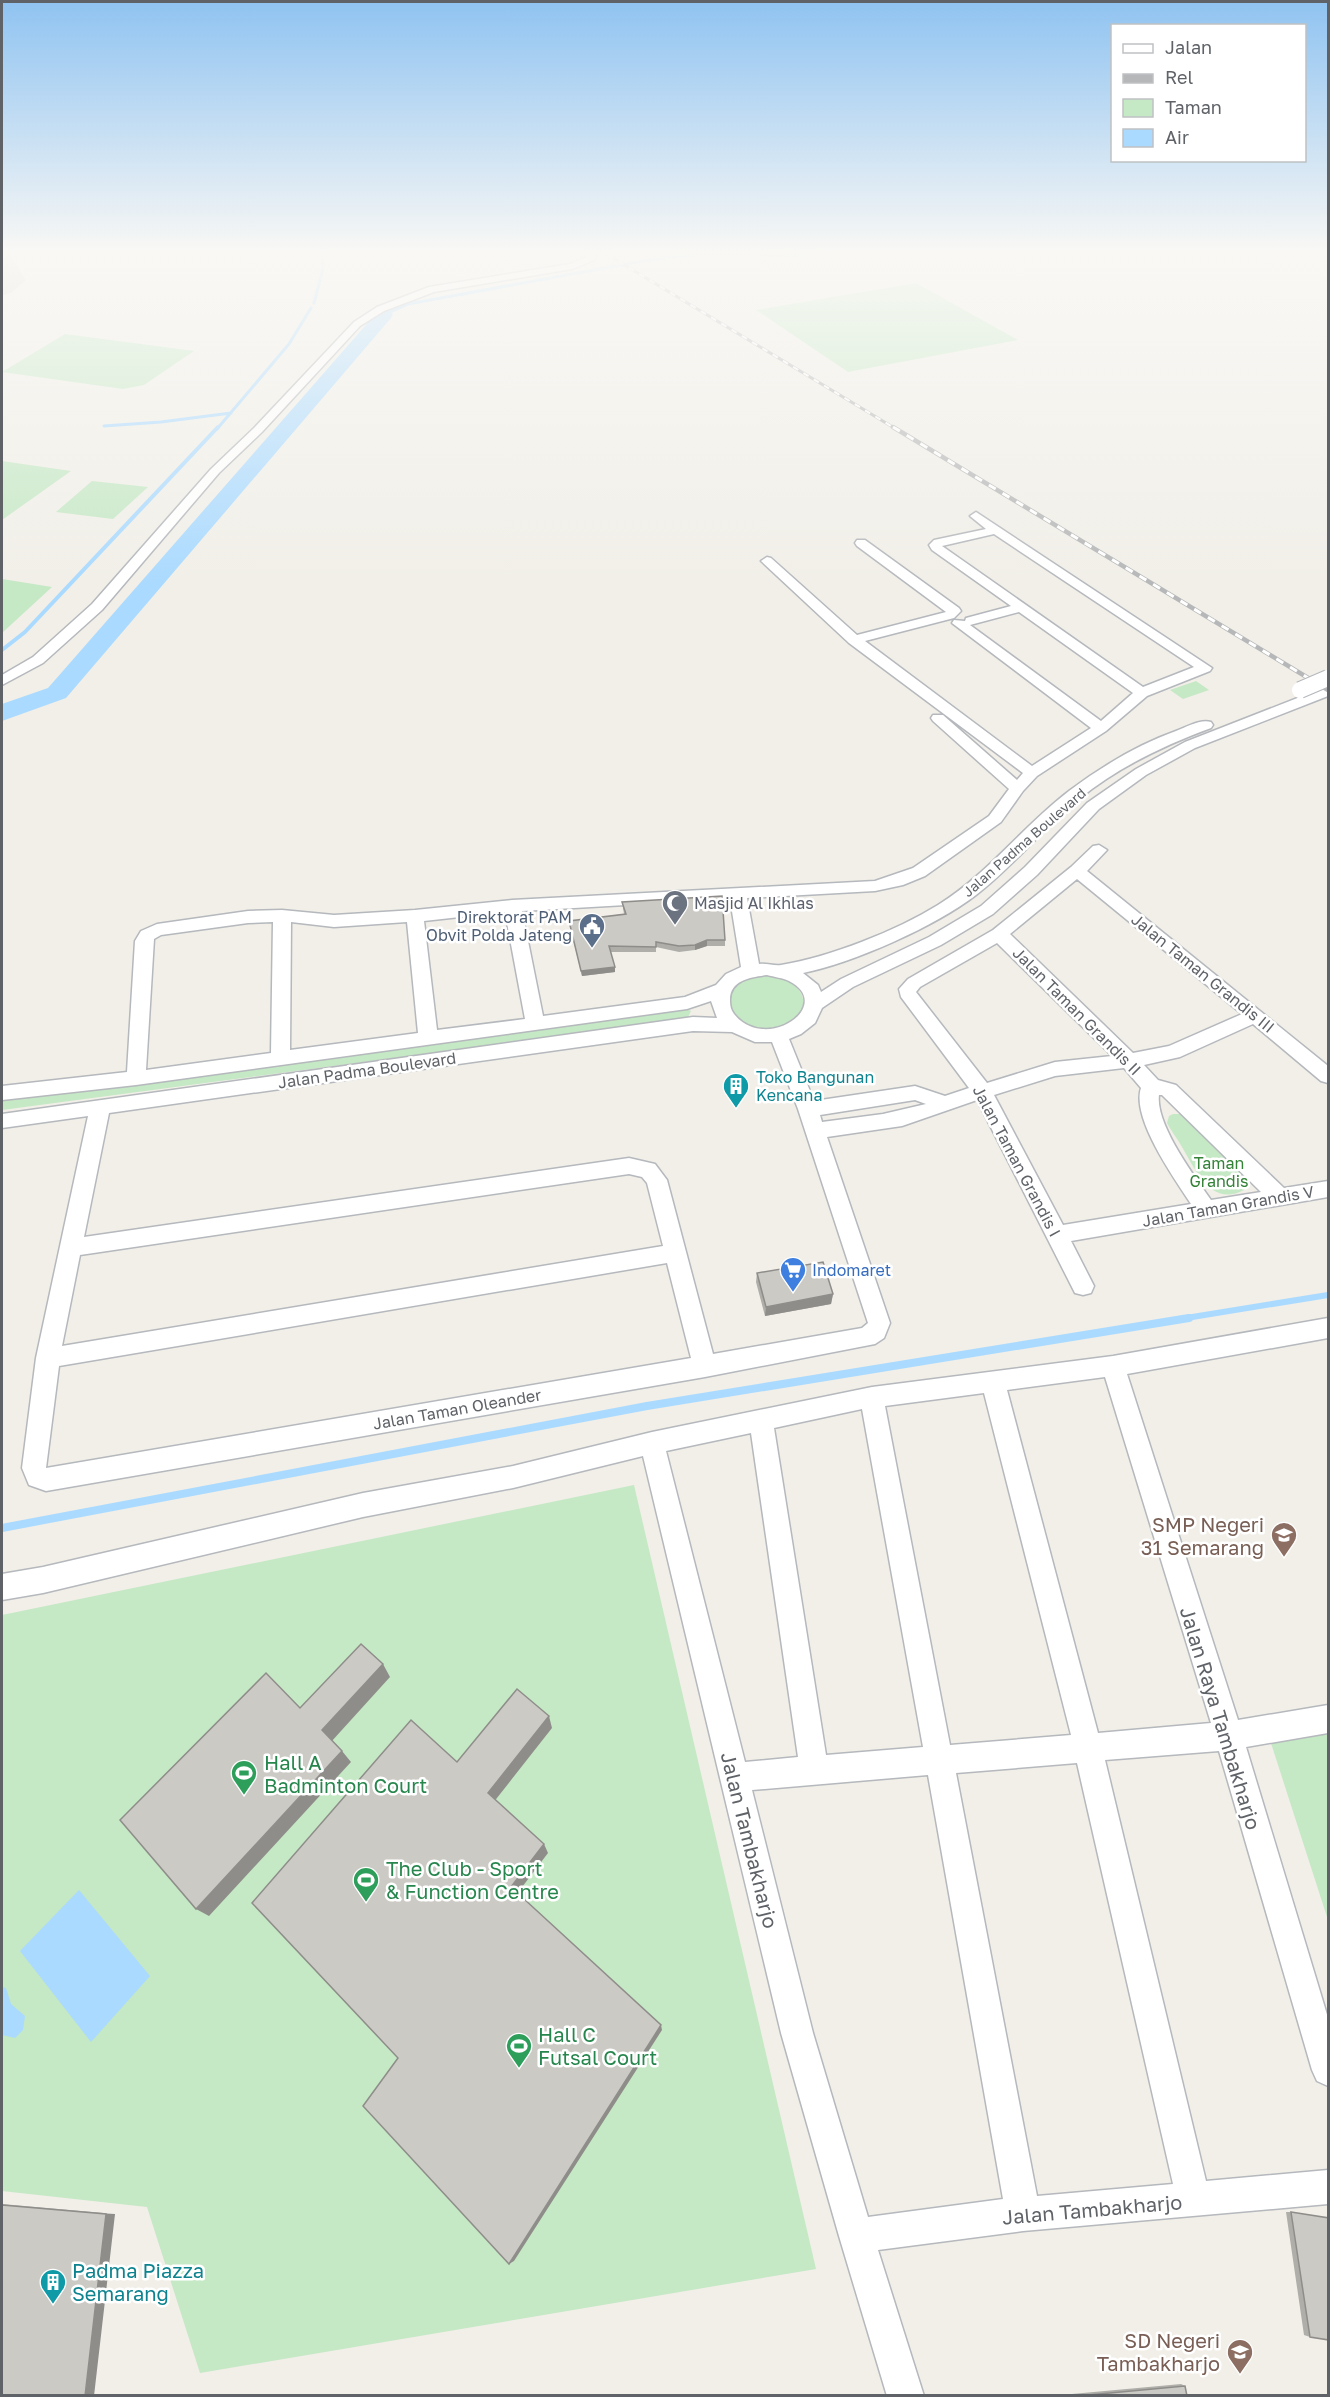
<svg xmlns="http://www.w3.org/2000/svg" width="1330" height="2397" font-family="'Golos Text',sans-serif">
<rect width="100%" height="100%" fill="#f1efe8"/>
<path fill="#c5e8c5" d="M 916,283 L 1018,340 L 848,372 L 756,310 Z
M 65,334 L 194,351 L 144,385 L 123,389 L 2,372 Z
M 2,461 L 71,471 L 2,520 Z
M 92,481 L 148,487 L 113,519 L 56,512 Z
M 2,579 L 52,587 L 2,633 Z
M 1196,681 L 1209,690 L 1183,699 L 1170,690 Z
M 763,976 C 781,977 802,982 804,1004 C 799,1036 746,1035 731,1011 C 728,1006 729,999 728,993 L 742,981 Z
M 687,1009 L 691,1011 L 687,1019 L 2,1110 L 2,1099 Z
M 1173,1114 L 1183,1114 L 1247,1177 L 1247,1184 L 1244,1190 C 1211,1208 1195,1169 1182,1147 C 1177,1138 1171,1131 1167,1123 L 1169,1116 Z
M 634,1485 L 816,2269 L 200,2373 L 147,2207 L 2,2191 L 2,1615 Z
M 1328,1727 L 1328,1920 L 1269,1737 Z"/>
<path fill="#aadaff" d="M 79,1890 L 150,1976 L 91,2042 L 20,1951 Z
M 2,1987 L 6,1988 L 11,2004 L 25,2016 L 23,2030 L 15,2038 L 2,2035 Z"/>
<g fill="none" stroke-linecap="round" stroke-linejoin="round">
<path stroke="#aadaff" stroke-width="3" d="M 314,303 L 323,269 L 322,253
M 385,314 L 408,304 L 649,260 L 707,253 L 800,255 L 857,249
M 104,426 L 161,422 L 231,413
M 217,429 L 289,344 L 311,308"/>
<path stroke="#aadaff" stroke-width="4" d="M 2,650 L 25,632 L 218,427"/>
<path stroke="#aadaff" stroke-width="6" d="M 1180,1319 L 1328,1295"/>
<path stroke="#aadaff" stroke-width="8" d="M 2,1528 L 647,1406 L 1189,1318"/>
<path fill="#aadaff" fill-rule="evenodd" d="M 385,309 L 393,314 L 391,318 L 66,698 L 2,721 L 2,704 L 48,688 L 379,310 Z"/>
<path fill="#d4d3d0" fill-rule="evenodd" d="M 2,253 L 10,255 L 26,280 L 11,293 L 2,295 Z"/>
<g stroke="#b5b8bc" stroke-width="3">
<path id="minor" d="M 583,249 L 592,249 L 596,254 L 594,260 L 572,269 L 434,292 L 384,311 L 360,326 L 262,432 L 219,473 L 102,610 L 43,663 L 2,685 L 2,675 L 33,657 L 92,604 L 211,469 L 254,428 L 354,322 L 377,307 L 429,287 L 570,264 L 587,257 Z
M 816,249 L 778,255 L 737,253 L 733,250 Z
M 1323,249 L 1328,249 L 1328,252 L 1325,252 Z
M 976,512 L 1212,668 L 1210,671 L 1147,696 L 1106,731 L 1037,776 L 1023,791 L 1001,822 L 925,876 L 903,885 L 875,891 L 747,898 L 759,964 C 767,963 774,966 781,965 C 830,957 896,931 938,905 C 988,874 1023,826 1069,791 C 1101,767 1139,744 1176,731 C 1187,727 1200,719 1211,722 L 1213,725 L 1211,728 C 1165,745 1118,767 1079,799 C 1043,828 1013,867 976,895 C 936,926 853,963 803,973 L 818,985 L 821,992 L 841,979 L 929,937 L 981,906 L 1025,867 L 1087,803 L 1136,769 L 1185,742 L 1323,688 L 1328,687 L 1328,696 L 1195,748 L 1146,775 L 1099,809 L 1037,875 L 993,914 L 941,945 L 853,987 L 822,1008 L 815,1023 L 801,1034 L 789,1039 L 814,1101 L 915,1086 L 945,1096 L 969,1088 L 901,997 L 899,989 L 908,979 L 993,930 L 1071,867 L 1093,846 L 1099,845 L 1107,850 L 1087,871 L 1328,1066 L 1328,1083 L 1321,1081 L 1253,1024 L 1180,1057 L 1144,1065 L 1158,1080 L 1176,1085 L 1284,1188 L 1328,1181 L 1328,1197 L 1071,1241 L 1094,1286 L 1091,1293 L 1083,1295 L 1075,1293 L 977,1100 L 902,1126 L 827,1137 L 890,1323 L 884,1338 L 875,1344 L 705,1377 L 46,1491 L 29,1485 L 22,1468 L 36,1358 L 88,1116 L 2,1128 L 2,1114 L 693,1017 L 717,1018 L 711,1001 L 687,1009 L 136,1085 L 2,1100 L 2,1086 L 127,1072 L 135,941 L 141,931 L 157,924 L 248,911 L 282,910 L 334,915 L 415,910 L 512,900 L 875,881 L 913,868 L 989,816 L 1009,789 L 933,721 L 931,718 L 933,715 L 943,715 L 1017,780 L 1023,773 L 849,643 L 761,561 L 767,557 L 771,558 L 857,635 L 946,612 L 857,546 L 855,543 L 857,540 L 865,540 L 959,608 L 961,611 L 954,618 L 865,641 L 1032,766 L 1091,728 L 952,623 L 954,620 L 965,621 L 966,618 L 1011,606 L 932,550 L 929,545 L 934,540 L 986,529 L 970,516 ZM 994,534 L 1194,667 L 1143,687 L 942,546 ZM 1019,612 L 1133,693 L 1101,721 L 970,625 ZM 1077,879 L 1242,1014 L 1169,1046 L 1133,1053 L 1010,934 ZM 730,899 L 741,967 L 726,974 L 716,985 L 685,997 L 543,1016 L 522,911 ZM 505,912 L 525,1019 L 437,1030 L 424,921 ZM 273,922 L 271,1053 L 146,1070 L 154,939 L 161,935 L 248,923 ZM 291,922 L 334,927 L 407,922 L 418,1033 L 290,1050 ZM 997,943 L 1112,1056 L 1055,1062 L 987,1083 L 916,992 L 920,987 ZM 767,975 C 774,977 783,978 789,981 C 836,1005 766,1054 734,1014 C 731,1010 730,1006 730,1001 C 729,980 751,977 767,975 ZM 693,1031 L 732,1032 L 755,1042 L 772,1042 L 798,1109 L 868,1323 L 862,1328 L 713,1354 L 667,1180 L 655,1164 L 629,1158 L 84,1237 L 109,1113 ZM 1124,1068 L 1141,1088 C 1131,1118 1174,1178 1191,1204 L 1063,1225 L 994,1095 L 1055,1076 ZM 1159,1095 L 1162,1095 L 1261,1192 L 1211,1200 C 1195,1177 1155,1124 1159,1095 ZM 915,1100 L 926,1104 L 883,1114 L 822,1122 L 820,1115 ZM 629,1174 L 642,1177 L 647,1183 L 663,1246 L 62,1346 L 80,1255 ZM 667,1263 L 691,1358 L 46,1468 L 59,1366 Z
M 1328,1318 L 1328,1338 L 1127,1374 L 1238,1720 L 1328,1705 L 1328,1733 L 1246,1747 L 1328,2018 L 1328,2086 L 1317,2081 L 1312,2070 L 1219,1751 L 1105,1760 L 1206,2181 L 1328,2170 L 1328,2204 L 1023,2231 L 878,2250 L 924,2396 L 887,2396 L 839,2236 L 781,2033 L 643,1456 L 513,1488 L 363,1517 L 43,1593 L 2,1600 L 2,1574 L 43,1567 L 363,1493 L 513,1466 L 652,1432 L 872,1387 L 1113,1356 ZM 1105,1377 L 1211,1723 L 1098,1733 L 1007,1390 ZM 984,1393 L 1071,1735 L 950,1745 L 885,1406 ZM 862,1409 L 923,1747 L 826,1755 L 774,1428 ZM 751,1433 L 798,1757 L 745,1762 L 666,1451 ZM 1077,1763 L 1173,2184 L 1037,2196 L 956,1773 ZM 928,1775 L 1003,2199 L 868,2217 L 813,2033 L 752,1790 Z"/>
</g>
<use href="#minor" fill="#fff" fill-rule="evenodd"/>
<g stroke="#b6b7b8" stroke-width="3">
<path id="rail-far1" d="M 598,249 L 896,429"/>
</g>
<g stroke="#b6b7b8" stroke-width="4.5">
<path id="rail" d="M 893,427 L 1328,690"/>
</g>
<use href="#rail-far1" stroke="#fff" stroke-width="2" stroke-dasharray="6" stroke-linecap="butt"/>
<use href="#rail" stroke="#fff" stroke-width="3" stroke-dasharray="8" stroke-linecap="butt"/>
<g stroke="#b5b8bc" stroke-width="18" stroke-linecap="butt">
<path id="minor-bridge" d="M 1300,690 L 1328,678"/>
</g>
<use href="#minor-bridge" stroke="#fff" stroke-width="16"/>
</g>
<path fill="#afaea9" d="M 622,902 L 725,940 L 725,946 L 707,946 L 695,950 L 679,952 L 656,947 L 656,952 L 611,952 L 615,972 L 582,976 L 570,927 L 569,921 L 624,914 Z
M 757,1273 L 833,1294 L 831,1304 L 765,1316 L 756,1282 Z
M 2,2204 L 115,2214 L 2,2396 Z
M 1286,2212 L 1291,2212 L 1310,2337 L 1304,2335 Z
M 1181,2384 L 1185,2386 L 1187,2396 L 1061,2396 L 1061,2395 Z"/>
<path fill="#8f8d8a" d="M 707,940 L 707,946 L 695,950 L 695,945 Z
M 615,967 L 615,972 L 582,976 L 581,971 Z
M 833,1294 L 831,1304 L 765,1316 L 766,1307 Z
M 383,1664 L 390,1677 L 331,1742 L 322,1730 Z
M 549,1716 L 552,1728 L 493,1803 L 488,1793 Z
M 342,1751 L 351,1762 L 209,1916 L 196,1909 Z
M 544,1844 L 548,1853 L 516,1895 L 511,1887 Z
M 661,2025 L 662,2030 L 514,2261 L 509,2264 Z
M 106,2214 L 115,2214 L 94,2396 L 85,2396 Z"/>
<path fill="#cccac5" stroke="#8f8d8a" stroke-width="1.5" d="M 722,896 L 725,940 L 707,940 L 695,945 L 679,946 L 656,942 L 656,947 L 609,946 L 615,967 L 581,971 L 569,921 L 626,914 L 622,902 Z
M 823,1262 L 833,1294 L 766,1307 L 757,1273 Z
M 361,1644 L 383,1664 L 322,1730 L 342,1751 L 196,1909 L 120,1820 L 266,1673 L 300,1708 Z
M 517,1689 L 549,1716 L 488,1793 L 544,1844 L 511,1887 L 661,2025 L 509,2264 L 363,2106 L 398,2058 L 252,1903 L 411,1720 L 457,1762 Z
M 2,2205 L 106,2214 L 85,2396 L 2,2396 Z
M 1291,2212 L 1329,2218 L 1329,2340 L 1310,2337 Z
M 1185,2386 L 1187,2396 L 1078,2396 Z"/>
<linearGradient id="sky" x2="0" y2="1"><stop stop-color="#8fc3f1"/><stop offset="0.43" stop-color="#f9f8f5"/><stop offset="1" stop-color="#f9f8f5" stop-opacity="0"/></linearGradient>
<rect width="1330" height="585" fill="url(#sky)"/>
<defs>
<g id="mosque-pin" transform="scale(1.35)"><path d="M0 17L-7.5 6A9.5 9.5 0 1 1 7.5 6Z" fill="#6b7280" stroke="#fff"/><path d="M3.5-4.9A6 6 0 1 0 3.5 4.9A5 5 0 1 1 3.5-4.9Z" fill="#fff"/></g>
<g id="civic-pin" transform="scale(1.35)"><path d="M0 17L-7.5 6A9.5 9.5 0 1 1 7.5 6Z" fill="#5c6f8a" stroke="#fff"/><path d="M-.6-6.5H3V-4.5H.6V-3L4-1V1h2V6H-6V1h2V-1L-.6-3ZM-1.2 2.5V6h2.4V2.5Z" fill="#fff"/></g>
<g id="building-pin" transform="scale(1.35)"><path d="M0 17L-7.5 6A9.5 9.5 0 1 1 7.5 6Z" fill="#0f9aa8" stroke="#fff"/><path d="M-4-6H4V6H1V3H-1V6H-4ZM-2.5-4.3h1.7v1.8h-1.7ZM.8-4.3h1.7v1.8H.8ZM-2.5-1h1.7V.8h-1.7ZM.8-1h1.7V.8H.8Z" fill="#fff"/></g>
<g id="supermarket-pin" transform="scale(1.35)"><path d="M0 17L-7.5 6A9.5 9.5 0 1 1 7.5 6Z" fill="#3f7fe0" stroke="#fff"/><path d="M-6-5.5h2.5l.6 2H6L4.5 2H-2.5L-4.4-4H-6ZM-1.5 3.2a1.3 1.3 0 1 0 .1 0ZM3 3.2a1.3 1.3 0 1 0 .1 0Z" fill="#fff"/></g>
<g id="school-pin" transform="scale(1.35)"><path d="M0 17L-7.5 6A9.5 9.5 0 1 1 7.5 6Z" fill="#8d6e63" stroke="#fff"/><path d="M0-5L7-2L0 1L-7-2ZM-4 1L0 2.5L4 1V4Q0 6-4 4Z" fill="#fff"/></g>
<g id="stadium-pin" transform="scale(1.35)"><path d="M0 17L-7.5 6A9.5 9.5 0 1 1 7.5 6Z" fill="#2e9e5b" stroke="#fff"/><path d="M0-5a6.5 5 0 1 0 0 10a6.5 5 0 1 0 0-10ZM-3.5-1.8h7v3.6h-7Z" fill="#fff"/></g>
</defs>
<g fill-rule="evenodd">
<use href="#mosque-pin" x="675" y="903"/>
<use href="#civic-pin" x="592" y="926"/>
<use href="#building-pin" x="736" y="1086"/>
<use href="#supermarket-pin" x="793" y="1270"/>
<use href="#school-pin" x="1284" y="1535"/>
<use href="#stadium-pin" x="244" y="1773"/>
<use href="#stadium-pin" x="366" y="1880"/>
<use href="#stadium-pin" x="519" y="2046"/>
<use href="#building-pin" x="53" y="2282"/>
<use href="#school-pin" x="1240" y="2352"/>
</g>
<g text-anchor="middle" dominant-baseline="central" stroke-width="5" stroke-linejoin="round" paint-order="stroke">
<g font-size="14" fill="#5f6368" stroke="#fff">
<text transform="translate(1024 842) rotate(-41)">Jalan Padma Boulevard</text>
</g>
<g font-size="16" fill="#5b616d" stroke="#fff" text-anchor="start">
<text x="694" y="903">Masjid Al Ikhlas</text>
</g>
<g font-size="16" fill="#4e5e75" stroke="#fff" text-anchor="end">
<text x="572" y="917">Direktorat PAM<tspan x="572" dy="18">Obvit Polda Jateng</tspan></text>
</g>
<g font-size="16" fill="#5f6368" stroke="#fff">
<text transform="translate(1203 973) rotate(39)">Jalan Taman Grandis III</text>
<text transform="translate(1077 1011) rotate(45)">Jalan Taman Grandis II</text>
<text transform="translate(367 1070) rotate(-8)">Jalan Padma Boulevard</text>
<text transform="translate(1017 1161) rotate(62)">Jalan Taman Grandis I</text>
<text transform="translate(1228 1206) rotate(-10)">Jalan Taman Grandis V</text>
<text transform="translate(457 1409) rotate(-10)">Jalan Taman Oleander</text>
</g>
<g font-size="16" fill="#0d838f" stroke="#fff" text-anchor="start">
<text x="756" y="1077">Toko Bangunan<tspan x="756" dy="18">Kencana</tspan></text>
</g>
<g font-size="16" fill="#348238" stroke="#fff">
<text x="1219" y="1163">Taman<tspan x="1219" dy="18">Grandis</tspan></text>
</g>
<g font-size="16" fill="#366cbe" stroke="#fff" text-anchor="start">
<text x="812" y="1270">Indomaret</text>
</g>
<g font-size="20" fill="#785e54" stroke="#fff" text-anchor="end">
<text x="1264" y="1524">SMP Negeri<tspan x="1264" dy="23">31 Semarang</tspan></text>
<text x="1220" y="2340">SD Negeri<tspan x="1220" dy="23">Tambakharjo</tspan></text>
</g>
<g font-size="20" fill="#5f6368" stroke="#fff">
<text transform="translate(1221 1718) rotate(73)">Jalan Raya Tambakharjo</text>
<text transform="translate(750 1840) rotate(76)">Jalan Tambakharjo</text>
<text transform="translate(1092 2209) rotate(-5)">Jalan Tambakharjo</text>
</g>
<g font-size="20" fill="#27864d" stroke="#fff" text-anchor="start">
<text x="264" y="1762">Hall A<tspan x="264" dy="23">Badminton Court</tspan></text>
<text x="386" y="1868">The Club - Sport<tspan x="386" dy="23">&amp; Function Centre</tspan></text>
<text x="538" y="2034">Hall C<tspan x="538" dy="23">Futsal Court</tspan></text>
</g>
<g font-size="20" fill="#0d838f" stroke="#fff" text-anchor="start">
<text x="72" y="2270">Padma Piazza<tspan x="72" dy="23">Semarang</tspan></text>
</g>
</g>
<rect width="1330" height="2397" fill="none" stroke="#5f6368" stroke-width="6"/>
<rect x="1111" y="24" width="195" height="138" fill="#ffffff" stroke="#bfc1c3" stroke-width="1.5"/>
<rect x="1123" y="44" width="30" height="9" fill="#ffffff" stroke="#bfc1c3" stroke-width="1.5"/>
<text x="1165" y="54" font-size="18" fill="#5f6368">Jalan</text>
<rect x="1123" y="74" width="30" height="9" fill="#b6b7b8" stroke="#bfc1c3" stroke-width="1.5"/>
<text x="1165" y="84" font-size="18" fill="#5f6368">Rel</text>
<rect x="1123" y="99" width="30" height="18" fill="#c5e8c5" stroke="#bfc1c3" stroke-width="1.5"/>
<text x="1165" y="114" font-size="18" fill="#5f6368">Taman</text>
<rect x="1123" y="129" width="30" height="18" fill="#aadaff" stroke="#bfc1c3" stroke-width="1.5"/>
<text x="1165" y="144" font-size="18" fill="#5f6368">Air</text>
</svg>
